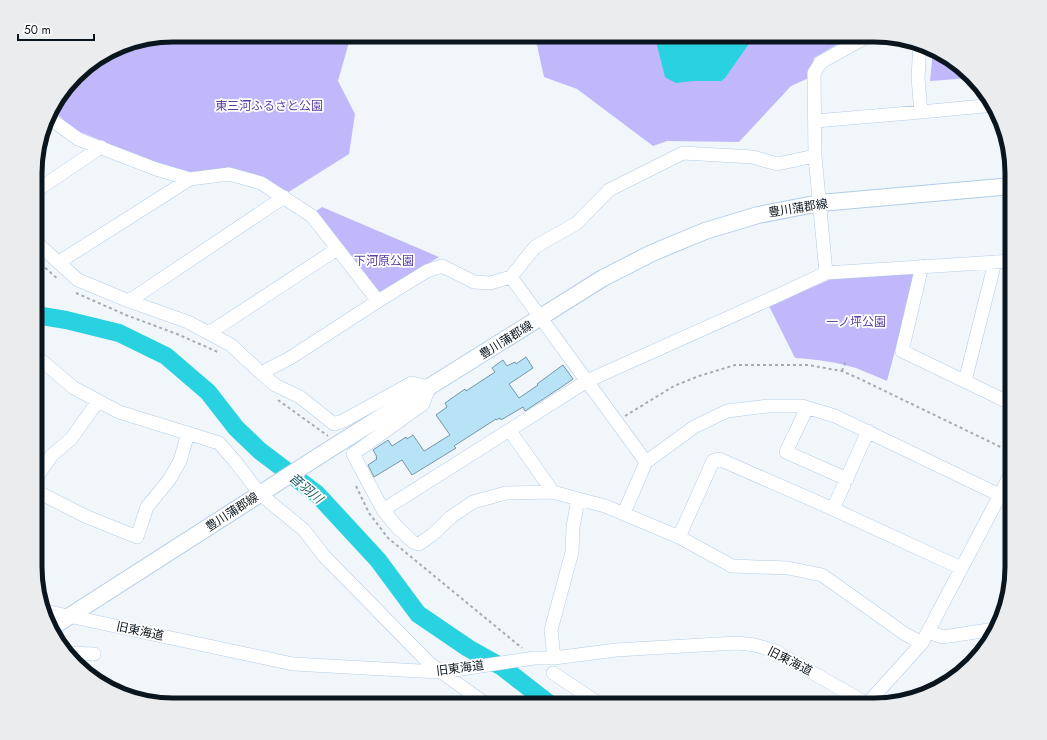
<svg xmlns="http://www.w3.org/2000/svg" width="1047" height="740" font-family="Jost,'Noto Sans JP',sans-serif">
<rect width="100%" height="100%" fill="#f1f6fb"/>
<path fill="#c1b8fc" d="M 173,35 L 351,35 L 338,81 L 355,114 L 349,154 L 287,193 L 201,174 L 178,170 L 126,151 L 73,129 L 52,109 L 82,69 L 121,45 Z
M 530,35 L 853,35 L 814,58 L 809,78 L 791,86 L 739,142 L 667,141 L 653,146 L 577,89 L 544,77 L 537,45 Z
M 933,50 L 958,63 L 971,78 L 930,81 Z
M 322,207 L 439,257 L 378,293 L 315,212 Z
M 916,272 L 887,381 C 877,377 866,372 856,368 C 836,362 815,359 795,358 L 769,306 L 831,279 Z"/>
<path fill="#28d2e0" d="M 655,35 L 755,35 L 725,78 L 721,81 L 693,81 L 676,83 L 670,80 L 665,77 L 655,37 Z"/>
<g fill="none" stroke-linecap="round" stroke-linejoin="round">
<path stroke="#28d2e0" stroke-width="18" d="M 36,315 L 66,320 L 119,333 L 166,356 L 208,392 L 236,428 L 260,451 L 317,494 L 378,560 L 418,614 L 468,648 L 502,667 L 551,705"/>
</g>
<path fill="#b8e3f6" stroke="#7397a7" d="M 526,357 L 533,368 L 509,384 L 519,398 L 538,385 L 537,384 L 563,365 L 573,379 L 560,388 L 525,411 L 523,407 L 501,420 L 500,418 L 496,420 L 496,419 L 454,446 L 456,448 L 412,475 L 402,460 L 374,477 L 368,465 L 377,459 L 376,458 L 377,457 L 373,450 L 388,440 L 392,446 L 406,437 L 407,439 L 413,435 L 424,451 L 426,450 L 450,435 L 436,415 L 447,407 L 445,403 L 465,389 L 466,391 L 495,372 L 492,368 L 503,360 L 507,366 L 515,362 L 516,364 Z"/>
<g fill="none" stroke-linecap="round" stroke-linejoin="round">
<g stroke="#b2cde7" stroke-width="14">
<path id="minor" d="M 920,43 L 918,78 L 921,112 L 994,105
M 48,117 L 78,139 L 156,169 L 190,179 L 229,174 L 261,183 L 312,216 L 378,301
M 815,121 L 921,112
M 36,191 L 101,147
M 36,242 L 78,280 L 129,301 L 188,322 L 231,345 L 261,373 L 275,385 L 300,397 L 334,424 L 343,421 L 412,383 L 429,387 L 423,404 L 353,454 L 383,510 L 587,381 L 779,295 L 826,273 L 1012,261
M 59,262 L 190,179
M 922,266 L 902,351 L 1012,404
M 826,273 L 815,156 L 814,73 L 821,62 L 870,35
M 511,277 L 646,462
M 129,301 L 284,197
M 209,333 L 337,249
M 36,356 L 74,388 L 119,412 L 219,443 L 234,460 L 260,494 L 304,530 L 324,556 L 429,663 L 487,705
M 261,373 L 290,358 L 378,301 L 427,271 L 442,266 L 474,282 L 490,283 L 511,277 L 535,247 L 577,223 L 609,190 L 683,153 L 753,157 L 777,164 L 815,156
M 965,381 L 995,262
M 807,408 L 786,452 L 847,479
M 510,431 L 553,492 L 578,499
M 36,478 L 52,455 L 71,439 L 98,401
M 36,491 L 85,516 L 137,537 L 147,507 L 169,480 L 180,461 L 188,433
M 833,509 L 868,431
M 383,510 L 397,527 L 413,542 L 419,544 L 432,535 L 451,517 L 473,502 L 506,493 L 553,492
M 624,513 L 646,462 L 694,427 L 727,411 L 768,406 L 802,406 L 835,416 L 1012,501
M 45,611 L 293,664 L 420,671 L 442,672 L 534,658 L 554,658 L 616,650 L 736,643 L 755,645 L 775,651 L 869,705
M 928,632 L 943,637 L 995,629
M 922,643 L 905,634 L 822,575 L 788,568 L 732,566 L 679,537 L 713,461 L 719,459 L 833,509 L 961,568
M 68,653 L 94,654
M 554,658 L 551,630 L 572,552 L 573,527 L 578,499 L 605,506 L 679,537
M 553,673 L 601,705
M 867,704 L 922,643 L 1000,495 L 1012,471"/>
</g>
<g stroke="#b2cde7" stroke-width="18">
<path id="major" d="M 51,628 L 330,449 L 603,278 L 652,253 L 705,231 L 758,215 L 820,203 L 1012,186"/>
</g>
<path stroke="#a5acb2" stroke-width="2" stroke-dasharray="3 3" stroke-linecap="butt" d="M 36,260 L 58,279
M 76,293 L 126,315 L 177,334 L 220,353
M 842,371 L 846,361
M 278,400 L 328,436
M 625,416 L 674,386 L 699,376 L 735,365 L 808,365 L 842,371 L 860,379 L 1011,452
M 356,486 L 369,513 L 388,538 L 522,648"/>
<use href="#minor" stroke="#fff" stroke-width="13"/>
<use href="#major" stroke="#fff" stroke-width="16"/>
</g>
<g text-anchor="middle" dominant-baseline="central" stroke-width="3.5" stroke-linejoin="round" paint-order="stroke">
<g font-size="12" fill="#583da4" stroke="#fff">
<text x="269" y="106">東三河ふるさと公園</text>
<text x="384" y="261">下河原公園</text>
<text x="856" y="322">一ノ坪公園</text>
</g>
<g font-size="12" fill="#0b151e" stroke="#fff">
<text transform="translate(798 208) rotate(-9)">豊川蒲郡線</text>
<text transform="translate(506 340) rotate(-32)">豊川蒲郡線</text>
<text transform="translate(232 512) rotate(-33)">豊川蒲郡線</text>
<text transform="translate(140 631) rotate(12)">旧東海道</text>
<text transform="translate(790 661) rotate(27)">旧東海道</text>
<text transform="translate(460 668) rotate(-7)">旧東海道</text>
</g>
<g font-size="13" font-style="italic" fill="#216066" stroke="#fff">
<text transform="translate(306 488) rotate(40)">音羽川</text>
</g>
</g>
<path d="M0 0H1047V740H0ZM173 42H874A131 131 0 0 1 1005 173V567A131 131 0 0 1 874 698H173A131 131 0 0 1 42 567V173A131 131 0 0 1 173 42Z" fill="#ebeced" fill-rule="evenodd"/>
<path fill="none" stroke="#0b151e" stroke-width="5" d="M173 42H874A131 131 0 0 1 1005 173V567A131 131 0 0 1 874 698H173A131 131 0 0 1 42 567V173A131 131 0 0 1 173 42Z"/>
<path d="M18 34v6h76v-6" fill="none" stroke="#0b151e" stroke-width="2"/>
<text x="24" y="34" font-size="12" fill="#0b151e" stroke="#ffffff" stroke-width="3" paint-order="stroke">50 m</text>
</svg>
